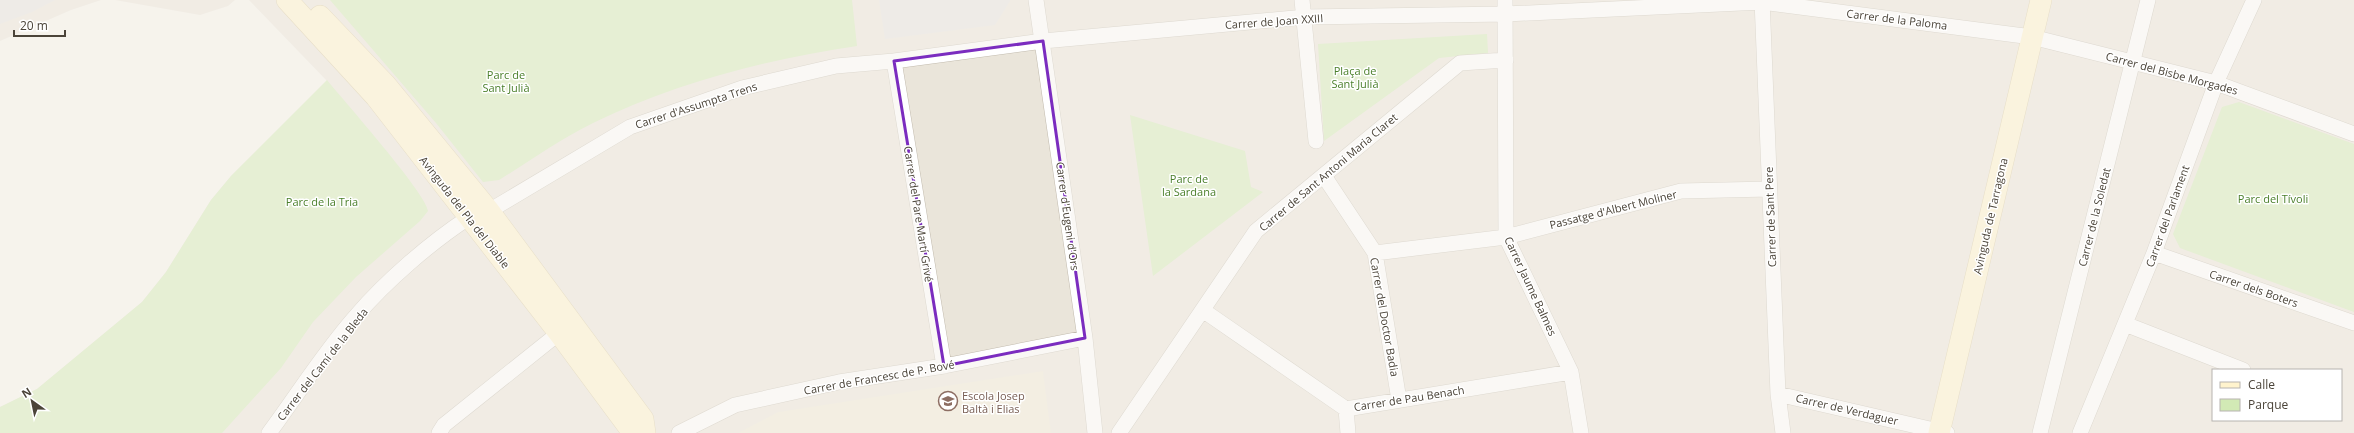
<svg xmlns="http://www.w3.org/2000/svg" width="2354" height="433" font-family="'Open Sans',sans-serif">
<rect width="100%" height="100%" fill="#f6f3ec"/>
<path fill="#eae5da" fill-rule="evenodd" d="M 0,0 L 101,0 L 71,10 L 0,41 Z
M 115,0 L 235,0 L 228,6 L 200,15 Z
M 249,0 L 2354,0 L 2354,433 L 0,433 L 0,407 L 37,389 L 142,302 L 166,272 L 211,200 L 231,176 L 327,81 ZM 2213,370 L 2341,370 L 2341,420 L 2213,420 Z"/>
<path fill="#efe8d6" d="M 1043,371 L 1051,433 L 738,433 L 778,412 Z"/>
<path fill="#d2eab5" d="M 330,0 L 852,0 L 857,46 C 767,59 675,83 593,123 C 560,139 530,161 499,180 L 483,182 L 436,123 Z
M 1487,34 L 1488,53 L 1439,58 L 1324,141 L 1318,44 Z
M 327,80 C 344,101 426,193 428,211 L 420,221 L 356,277 L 313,322 L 281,368 L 222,433 L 0,433 L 0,407 L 37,389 L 142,302 L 166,272 L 211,200 L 231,176 Z
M 2239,102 L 2354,144 L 2354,312 L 2180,248 L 2173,234 L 2222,107 Z
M 1130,115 L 1245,151 L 1251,187 L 1263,192 L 1153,276 Z"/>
<path fill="#e5e3e0" d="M 0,0 L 55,0 L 32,12 L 0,24 Z
M 879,0 L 1010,0 L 1010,1 L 995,25 L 885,39 Z"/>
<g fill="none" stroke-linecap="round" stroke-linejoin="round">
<g stroke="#c2bbae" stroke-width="16">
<path id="street" d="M 1036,0 L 1085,338 L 1095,433
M 1302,0 L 1316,141
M 1505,0 L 1506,237 L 1571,372 L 1581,433
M 1762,0 L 1778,394 L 1783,433
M 894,61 L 944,366
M 1324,176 L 1375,253 L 1399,400
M 489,211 L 630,127 L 742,88 L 836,66 L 894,61 L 1043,41 L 1305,17 L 1506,14 L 1762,2 L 2032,37 L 2216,83 L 2354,134
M 1375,253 L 1506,237 L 1681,191 L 1769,189
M 2154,253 L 2354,323
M 1204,311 L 1346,409 L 1571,372
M 2125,324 L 2243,370
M 1778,394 L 1947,433
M 1346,409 L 1348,433
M 269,433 C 298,394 324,352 356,316 C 386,281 430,243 468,218
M 439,433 L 444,425 L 559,333
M 679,433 L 735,405 L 839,382 L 944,366 L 1085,338
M 1119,433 L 1256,231 L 1460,63 L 1506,60
M 2040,433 L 2148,0
M 2080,433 L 2154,253 L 2216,83 L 2254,0"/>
</g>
<g stroke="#d6c79b" stroke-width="22">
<path id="secondary" d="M 287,0 L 376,97 L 559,333 L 633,433
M 320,16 L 385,84 L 489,211 L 643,419 L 645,433
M 1939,433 L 2041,0"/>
</g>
<use href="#street" stroke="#fff" stroke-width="15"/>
<use href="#secondary" stroke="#fff3cd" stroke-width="21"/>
</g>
<path d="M0 0H2354V433H0ZM 1043,41 L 1085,338 L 944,366 L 894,61 Z" fill="#f6f3ec" fill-opacity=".55" fill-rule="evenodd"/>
<path fill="none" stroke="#7b2cbf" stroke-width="3" stroke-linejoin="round" d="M 1043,41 L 1085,338 L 944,366 L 894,61 Z"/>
<defs>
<g id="school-ring" transform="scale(1)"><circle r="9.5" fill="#fff" stroke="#8d6e63" stroke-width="1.5"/><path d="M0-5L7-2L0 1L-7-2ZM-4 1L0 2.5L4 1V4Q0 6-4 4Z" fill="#8d6e63"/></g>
</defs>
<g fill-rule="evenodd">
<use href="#school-ring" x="948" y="401"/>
</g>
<g text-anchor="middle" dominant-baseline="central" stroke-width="3" stroke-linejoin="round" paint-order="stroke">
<g font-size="11" fill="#4b4439" stroke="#fff">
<text transform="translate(1897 19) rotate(7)">Carrer de la Paloma</text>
<text transform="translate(1274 21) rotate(-4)">Carrer de Joan XXIII</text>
<text transform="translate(2172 73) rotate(15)">Carrer del Bisbe Morgades</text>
<text transform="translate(696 105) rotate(-18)">Carrer d'Assumpta Trens</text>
<text transform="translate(1328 172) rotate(-40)">Carrer de Sant Antoni Maria Claret</text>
<text transform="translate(1613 209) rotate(-14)">Passatge d'Albert Moliner</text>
<text transform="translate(465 212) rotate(52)">Avinguda del Pla del Diable</text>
<text transform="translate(919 214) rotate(81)">Carrer del Pare Martí Grivé</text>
<text transform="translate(1068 216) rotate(82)">Carrer d'Eugeni d'Ors</text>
<text transform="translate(1990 216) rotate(-77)">Avinguda de Tarragona</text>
<text transform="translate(2167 216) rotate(-70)">Carrer del Parlament</text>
<text transform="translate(1770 217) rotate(-92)">Carrer de Sant Pere</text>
<text transform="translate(2094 217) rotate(-76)">Carrer de la Soledat</text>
<text transform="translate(1531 286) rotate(65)">Carrer Jaume Balmes</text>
<text transform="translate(2254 288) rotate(19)">Carrer dels Boters</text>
<text transform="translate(1385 317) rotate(80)">Carrer del Doctor Badia</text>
<text transform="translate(322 364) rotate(-52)">Carrer del Camí de la Bleda</text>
<text transform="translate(879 377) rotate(-10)">Carrer de Francesc de P. Bové</text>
<text transform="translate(1409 398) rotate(-9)">Carrer de Pau Benach</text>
<text transform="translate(1847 409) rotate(13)">Carrer de Verdaguer</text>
</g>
<g font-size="11" fill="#4a7f2a" stroke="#fff">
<text x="1355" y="70">Plaça de<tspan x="1355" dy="13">Sant Julià</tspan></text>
<text x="506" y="74">Parc de<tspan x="506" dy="13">Sant Julià</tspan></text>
<text x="1189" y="178">Parc de<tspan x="1189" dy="13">la Sardana</tspan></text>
<text x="2273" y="198">Parc del Tívoli</text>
<text x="322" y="201">Parc de la Tria</text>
</g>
<g font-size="11" fill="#785e54" stroke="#fff" text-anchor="start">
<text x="962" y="395">Escola Josep<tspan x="962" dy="13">Baltà i Elias</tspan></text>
</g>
</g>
<rect x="2212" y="369" width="130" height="52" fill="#ffffff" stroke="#b7b4b0"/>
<rect x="2220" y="382" width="20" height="6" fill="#fff3cd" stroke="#b7b4b0"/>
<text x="2248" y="389" font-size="12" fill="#4b4439">Calle</text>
<rect x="2220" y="399" width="20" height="12" fill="#d2eab5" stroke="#b7b4b0"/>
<text x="2248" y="409" font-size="12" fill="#4b4439">Parque</text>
<g transform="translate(32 401) rotate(327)" stroke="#ffffff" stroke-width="3" paint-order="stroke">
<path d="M0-3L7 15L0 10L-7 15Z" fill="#4b4439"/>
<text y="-6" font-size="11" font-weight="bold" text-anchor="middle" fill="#4b4439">N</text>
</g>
<path d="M14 30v6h51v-6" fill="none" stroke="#4b4439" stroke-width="2"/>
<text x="20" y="30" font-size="12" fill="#4b4439" stroke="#ffffff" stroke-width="3" paint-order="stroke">20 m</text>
</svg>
